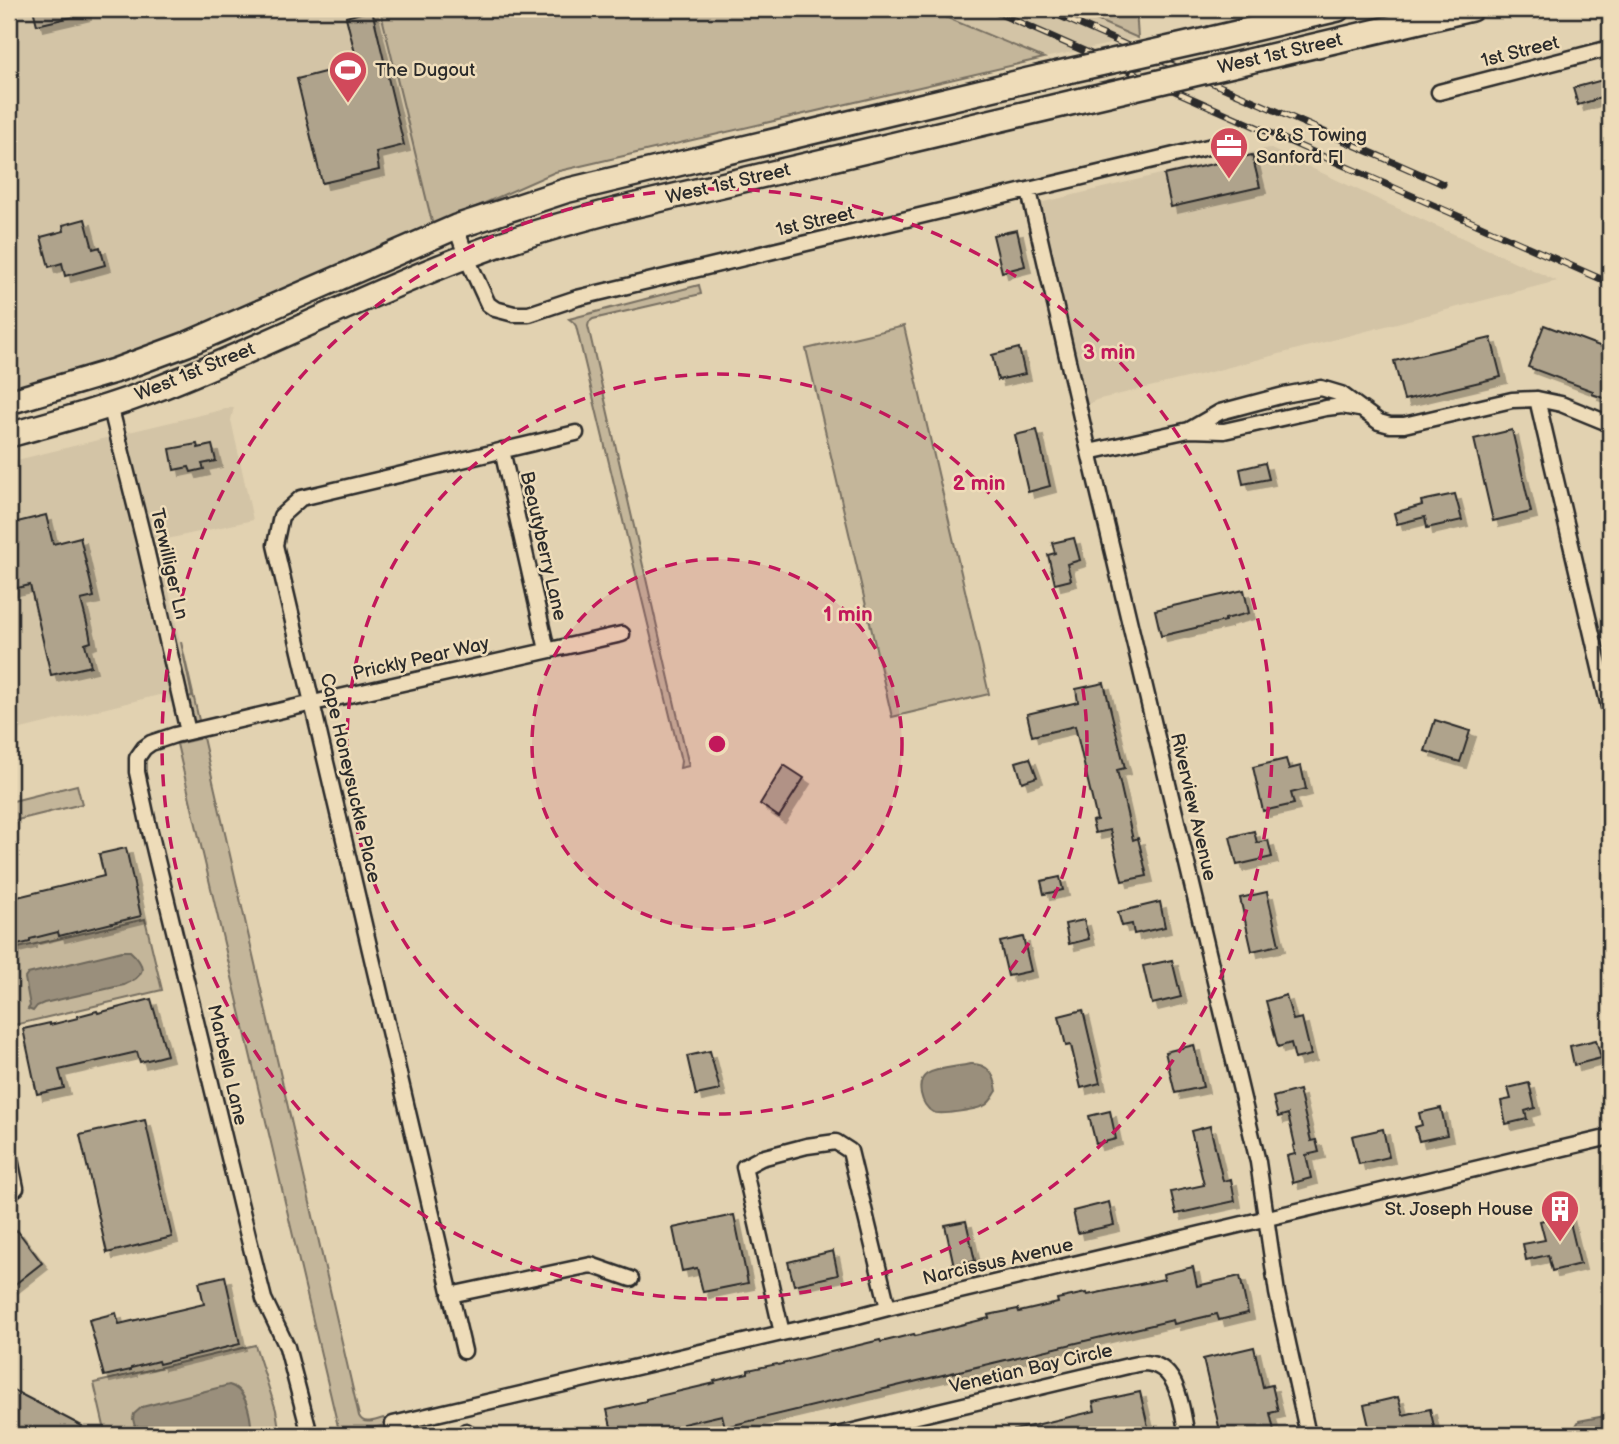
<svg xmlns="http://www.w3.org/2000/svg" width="1619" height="1444" font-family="'Balsamiq Sans',sans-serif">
<defs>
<filter id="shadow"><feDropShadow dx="6" dy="6" stdDeviation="0" flood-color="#0004"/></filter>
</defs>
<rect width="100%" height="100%" fill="#e2d2b1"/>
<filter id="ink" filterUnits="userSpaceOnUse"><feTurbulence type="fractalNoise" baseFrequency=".0143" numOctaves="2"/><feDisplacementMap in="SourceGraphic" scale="14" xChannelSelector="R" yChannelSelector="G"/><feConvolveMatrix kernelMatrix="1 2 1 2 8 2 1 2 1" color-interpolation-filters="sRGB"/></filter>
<g filter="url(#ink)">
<path fill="#d3c4a6" d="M 9,9 L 380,9 L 433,226 L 129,356 L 9,387 Z
M 926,9 L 1071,9 L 1138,38 L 1044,58 Z
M 1269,148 L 1388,204 L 1557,281 L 1203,374 L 1096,400 L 1087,405 L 1040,203 Z
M 234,407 L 231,420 L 253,520 L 158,541 L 192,697 L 188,697 L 154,547 L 125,433 Z
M 110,437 L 139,551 L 173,701 L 168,703 L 165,696 L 159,695 L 9,732 L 9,462 Z"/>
<path fill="#c4b69a" stroke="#787062" stroke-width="2" d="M 380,9 L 926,9 L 1044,58 L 555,172 L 433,226 Z
M 1071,9 L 1136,9 L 1138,38 Z
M 699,285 L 701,294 L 593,319 L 589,322 L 588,326 L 689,766 L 680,768 L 681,761 L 576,326 L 573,322 L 569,319 Z
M 904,326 L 989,694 L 892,717 L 806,349 Z
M 181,642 L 359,1416 C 364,1426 375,1420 384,1418 L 385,1425 C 378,1427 368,1427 366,1435 L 340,1435 L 177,744 L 198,739 L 188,697 L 192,696 Z
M 77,785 L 82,804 L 13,821 L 9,802 Z
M 145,919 L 162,990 L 10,1026 L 9,1019 L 9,950 Z
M 255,1345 L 276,1410 L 280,1435 L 106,1435 L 94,1383 Z"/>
<path fill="#9a8f7b" stroke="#6e675b" stroke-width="2" d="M 122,951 L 130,951 C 148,967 145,976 124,985 L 44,1003 L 37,1006 L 33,1011 L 28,1009 L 30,1006 L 25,978 L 28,974 Z
M 970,1064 C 988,1063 995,1074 997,1091 C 994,1095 991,1101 987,1104 C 981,1109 940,1116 933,1112 C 921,1106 915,1082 927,1074 C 937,1068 958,1067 970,1064 Z
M 229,1385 C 248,1390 251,1418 252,1435 L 137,1435 L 133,1419 L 134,1414 L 142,1407 Z
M 1610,1415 L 1610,1435 L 1570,1435 L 1579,1421 Z"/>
<path fill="#afa38c" stroke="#2b2b2b" stroke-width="2" filter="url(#shadow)" d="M 33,9 L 85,9 L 85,14 L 37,25 Z
M 372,10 L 404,145 L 376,152 L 379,170 L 322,183 L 297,79 L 344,67 L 342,57 L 355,53 L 346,17 Z
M 1610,78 L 1610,95 L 1578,105 L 1573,88 Z
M 1252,155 L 1260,187 L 1171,207 L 1164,175 Z
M 85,219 L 93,249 L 100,247 L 105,265 L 65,276 L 62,263 L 49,267 L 41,237 L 64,231 L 63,225 Z
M 1017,230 L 1025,266 L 1002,272 L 993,235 Z
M 1544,325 L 1610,350 L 1610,400 L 1592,394 L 1593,391 L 1528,367 Z
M 1491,338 L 1501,377 L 1404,400 L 1394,361 Z
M 1019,348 L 1025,374 L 998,380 L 992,355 Z
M 1037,430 L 1050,486 L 1028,492 L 1015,435 Z
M 1512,430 L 1531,512 L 1493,521 L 1474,439 Z
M 197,444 L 198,448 L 212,445 L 216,461 L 202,464 L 204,469 L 191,472 L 189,467 L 174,470 L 170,449 Z
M 1265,463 L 1269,479 L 1243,484 L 1240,469 Z
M 1455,494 L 1462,520 L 1427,528 L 1425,517 L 1397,524 L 1394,513 L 1422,505 L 1421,501 Z
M 46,515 L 53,544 L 80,537 L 94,597 L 81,600 L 89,631 L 91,642 L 85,644 L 91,666 L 51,675 L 30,585 L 9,590 L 9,524 Z
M 1074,538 L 1080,560 L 1067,564 L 1071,580 L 1055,584 L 1048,555 L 1055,553 L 1052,543 Z
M 1244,590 L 1249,613 L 1225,619 L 1225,621 L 1161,636 L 1155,610 Z
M 1104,683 L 1125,768 L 1117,770 L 1133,840 L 1138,838 L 1147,876 L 1122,881 L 1110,830 L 1095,833 L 1092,821 L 1097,820 L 1075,726 L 1032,736 L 1027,714 L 1078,702 L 1076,689 Z
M 1435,720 L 1470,731 L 1460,762 L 1425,751 Z
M 1030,758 L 1037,777 L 1022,782 L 1016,762 Z
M 1286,759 L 1289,769 L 1301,766 L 1306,789 L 1291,793 L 1294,804 L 1263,811 L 1253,767 Z
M 784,765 L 804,778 L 779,817 L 760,804 Z
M 1254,831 L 1257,843 L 1268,840 L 1272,857 L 1237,865 L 1230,837 Z
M 126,848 L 141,916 L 59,936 L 58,932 L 30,939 L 30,942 L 9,947 L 9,899 L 104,876 L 99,854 Z
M 1060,877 L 1063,890 L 1044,894 L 1041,881 Z
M 1267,892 L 1279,945 L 1252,951 L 1240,898 Z
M 1160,902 L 1165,927 L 1134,934 L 1132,924 L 1122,926 L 1118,912 Z
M 1084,920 L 1089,939 L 1069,944 L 1065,924 Z
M 1023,937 L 1031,971 L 1008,976 L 1000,942 Z
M 1172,960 L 1181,997 L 1152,1004 L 1143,966 Z
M 1286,995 L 1293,1020 L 1302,1018 L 1311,1055 L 1295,1059 L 1291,1043 L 1278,1047 L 1266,1001 Z
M 151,999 L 167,1055 L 140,1062 L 137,1052 L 59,1070 L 64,1088 L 37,1094 L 23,1029 L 50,1023 L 50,1025 L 78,1018 L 78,1016 L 97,1011 L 98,1013 Z
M 1083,1010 L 1100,1083 L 1081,1088 L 1071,1045 L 1066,1046 L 1059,1016 Z
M 1596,1040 L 1601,1058 L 1574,1065 L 1570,1046 Z
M 1194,1045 L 1203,1087 L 1175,1093 L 1165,1052 Z
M 710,1051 L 720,1090 L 696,1095 L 687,1056 Z
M 1529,1083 L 1535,1108 L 1525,1111 L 1527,1119 L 1506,1124 L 1501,1101 L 1511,1099 L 1508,1088 Z
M 1299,1090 L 1311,1141 L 1316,1140 L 1319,1152 L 1306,1155 L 1311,1178 L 1293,1183 L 1287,1156 L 1295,1154 L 1293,1146 L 1295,1145 L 1288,1114 L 1278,1117 L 1273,1097 Z
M 1441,1108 L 1447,1135 L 1419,1141 L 1415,1127 L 1422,1125 L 1419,1113 Z
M 1110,1111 L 1116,1139 L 1096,1144 L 1089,1116 Z
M 145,1120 L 172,1237 L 107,1253 L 80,1135 Z
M 1210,1126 L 1223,1181 L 1231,1179 L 1235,1201 L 1176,1214 L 1171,1192 L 1204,1185 L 1191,1131 Z
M 1383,1129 L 1389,1157 L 1359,1164 L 1352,1136 Z
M 1109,1202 L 1114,1225 L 1078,1233 L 1073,1211 Z
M 1568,1214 L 1580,1264 L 1552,1271 L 1548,1255 L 1526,1260 L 1523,1244 L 1545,1240 L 1540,1221 Z
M 734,1215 L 748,1283 L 703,1292 L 697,1268 L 682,1271 L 673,1228 Z
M 966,1221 L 975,1261 L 954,1266 L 945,1225 Z
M 17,1230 L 42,1263 L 9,1289 L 9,1236 Z
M 833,1251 L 838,1275 L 794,1285 L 788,1262 Z
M 1193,1267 L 1197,1286 L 1240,1276 L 1248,1313 L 1219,1320 L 1217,1314 L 1174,1324 L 1173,1320 L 725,1427 L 722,1415 L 683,1424 L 685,1435 L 613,1435 L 607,1410 L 646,1401 L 646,1399 L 715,1383 L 714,1381 L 748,1373 L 748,1370 L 777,1364 L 778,1365 L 880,1340 L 881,1342 L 914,1334 L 915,1336 L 989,1318 L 988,1315 L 1018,1309 L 1019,1312 L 1058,1303 L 1057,1299 L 1086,1293 L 1087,1295 L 1164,1279 L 1163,1274 Z
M 225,1276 L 240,1344 L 159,1364 L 158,1361 L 131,1368 L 131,1370 L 104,1376 L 89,1320 L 116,1313 L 119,1324 L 204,1304 L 199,1282 Z
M 1254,1347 L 1263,1387 L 1272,1385 L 1278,1411 L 1270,1413 L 1275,1435 L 1221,1435 L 1203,1359 Z
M 9,1388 L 82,1426 L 77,1435 L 9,1435 Z
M 1140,1392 L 1150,1435 L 1014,1435 L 1014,1430 L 1095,1411 L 1093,1402 Z
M 1398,1397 L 1403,1415 L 1430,1409 L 1436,1435 L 1371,1435 L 1364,1405 Z"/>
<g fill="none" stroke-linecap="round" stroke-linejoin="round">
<g stroke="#2b2b2b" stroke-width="19">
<path id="minor" d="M 1439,92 L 1610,48
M 1029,191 L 1089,452 L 1258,1162 L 1277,1293 L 1308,1435
M 456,227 L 466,256 L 488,304 L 495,309 L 514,314 L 529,314 L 577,298 L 1233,141
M 1537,399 L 1610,711
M 110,405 L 146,549 L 188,732
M 1189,430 L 1220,412 L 1284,395 L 1321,388 L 1341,394 L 1379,422 L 1390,425 L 1404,425 L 1512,400 L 1537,399 L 1561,404 L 1610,424
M 502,450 L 547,650
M 1089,452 L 1189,430 L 1224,431 L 1326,408 L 1342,406 L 1359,409
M 9,1154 L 16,1188 L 9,1193
M 450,1295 L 591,1265 L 631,1279
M 782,1333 L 744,1167 L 761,1158 L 807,1146 L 836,1142 L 850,1151 L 888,1308
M 464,1351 L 275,545 L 281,516 L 301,498 L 576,433
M 393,1424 L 782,1333 L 846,1319 L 888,1308 L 1610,1137
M 466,1431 L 466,1435
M 310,1435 L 287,1347 L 264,1299 L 249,1240 L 148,823 L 137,772 L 137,758 L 144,748 L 151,743 L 175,735 L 313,703 L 622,634
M 837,1435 L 1128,1366 C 1133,1365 1140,1363 1145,1363 C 1180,1365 1181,1409 1187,1435"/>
</g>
<g stroke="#2b2b2b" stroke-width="28">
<path id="primary" d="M 1211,39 L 1338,9
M 1258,59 L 1471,9
M 9,402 L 114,371 L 187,344 L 456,227 L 565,191 L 1041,77
M 9,435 C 60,421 112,407 162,387 C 264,347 362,296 465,257 C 518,236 573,221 628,207 L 1074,102"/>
</g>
<use href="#minor" stroke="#eedcb9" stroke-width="14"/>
<use href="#primary" stroke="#eedcb9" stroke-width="23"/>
<g stroke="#2b2b2b" stroke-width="7">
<path id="rail" d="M 989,9 L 1610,283
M 1044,9 L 1443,184"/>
</g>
<use href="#rail" stroke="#eedcb9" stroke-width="4.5" stroke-dasharray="13" stroke-linecap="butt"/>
<g stroke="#2b2b2b" stroke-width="28" stroke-linecap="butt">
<path id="primary-bridge" d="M 1041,77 L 1211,39
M 1074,102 L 1258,59"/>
</g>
<use href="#primary-bridge" stroke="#eedcb9" stroke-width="23"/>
</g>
</g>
<circle cx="717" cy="744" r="185" fill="#c2185b" fill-opacity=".12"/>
<g fill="none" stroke="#c2185b" stroke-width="3.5" stroke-dasharray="12 9">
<circle cx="717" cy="744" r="185"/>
<circle cx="717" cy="744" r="370"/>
<circle cx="717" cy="744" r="555"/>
</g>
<defs>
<g id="stadium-pin" transform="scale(2.0125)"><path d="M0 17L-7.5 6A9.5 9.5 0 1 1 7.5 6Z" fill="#d1495b" stroke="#eedcb9"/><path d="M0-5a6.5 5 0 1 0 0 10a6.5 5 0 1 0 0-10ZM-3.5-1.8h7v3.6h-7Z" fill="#fff"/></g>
<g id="office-pin" transform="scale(2.0125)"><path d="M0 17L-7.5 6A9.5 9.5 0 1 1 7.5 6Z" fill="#d1495b" stroke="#eedcb9"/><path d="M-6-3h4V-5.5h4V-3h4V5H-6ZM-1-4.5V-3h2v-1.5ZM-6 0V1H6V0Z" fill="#fff"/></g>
<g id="building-pin" transform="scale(2.0125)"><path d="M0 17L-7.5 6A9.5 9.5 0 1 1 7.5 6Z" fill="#d1495b" stroke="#eedcb9"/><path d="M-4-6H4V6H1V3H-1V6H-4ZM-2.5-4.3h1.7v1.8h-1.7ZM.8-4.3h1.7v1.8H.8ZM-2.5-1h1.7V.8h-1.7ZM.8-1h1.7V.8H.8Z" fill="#fff"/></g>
</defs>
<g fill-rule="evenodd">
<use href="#stadium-pin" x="348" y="70"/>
<use href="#office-pin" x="1229" y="146"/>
<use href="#building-pin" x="1560" y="1209"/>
</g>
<g text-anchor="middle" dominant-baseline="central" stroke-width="5" stroke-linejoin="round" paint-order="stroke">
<g font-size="19" fill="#2b2b2b" stroke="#eedcb9">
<text transform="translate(1520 52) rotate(-14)">1st Street</text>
<text transform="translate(1280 54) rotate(-13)">West 1st Street</text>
<text transform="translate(728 184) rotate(-13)">West 1st Street</text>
<text transform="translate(815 222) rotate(-13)">1st Street</text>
<text transform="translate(195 372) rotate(-22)">West 1st Street</text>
<text transform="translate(543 546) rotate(77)">Beautyberry Lane</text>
<text transform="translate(169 564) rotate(77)">Terwilliger Ln</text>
<text transform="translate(421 659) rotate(-13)">Prickly Pear Way</text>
<text transform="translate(350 778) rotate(77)">Cape Honeysuckle Place</text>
<text transform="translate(1193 807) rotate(77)">Riverview Avenue</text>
<text transform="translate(227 1065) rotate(77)">Marbella Lane</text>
<text transform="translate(998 1262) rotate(-13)">Narcissus Avenue</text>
<text transform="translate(1031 1369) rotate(-13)">Venetian Bay Circle</text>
</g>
<g font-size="19" fill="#2b2b2b" stroke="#eedcb9" text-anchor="start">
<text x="375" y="70">The Dugout</text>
<text x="1256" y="135">C &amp; S Towing<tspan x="1256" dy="22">Sanford Fl</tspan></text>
<text x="1533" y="1209" text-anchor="end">St. Joseph House</text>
</g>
</g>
<circle cx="717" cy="744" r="10" fill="#c2185b" stroke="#eedcb9" stroke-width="3.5"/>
<g font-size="21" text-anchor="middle" font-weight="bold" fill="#c2185b" stroke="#eedcb9" stroke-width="5" stroke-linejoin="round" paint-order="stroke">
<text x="1109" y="359">3 min</text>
<text x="979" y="490">2 min</text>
<text x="848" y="621">1 min</text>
</g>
<rect width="1619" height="1444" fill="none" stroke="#eedcb9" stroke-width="35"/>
<rect x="18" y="18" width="1584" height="1409" fill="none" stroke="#2b2b2b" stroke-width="2.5" filter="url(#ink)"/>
</svg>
